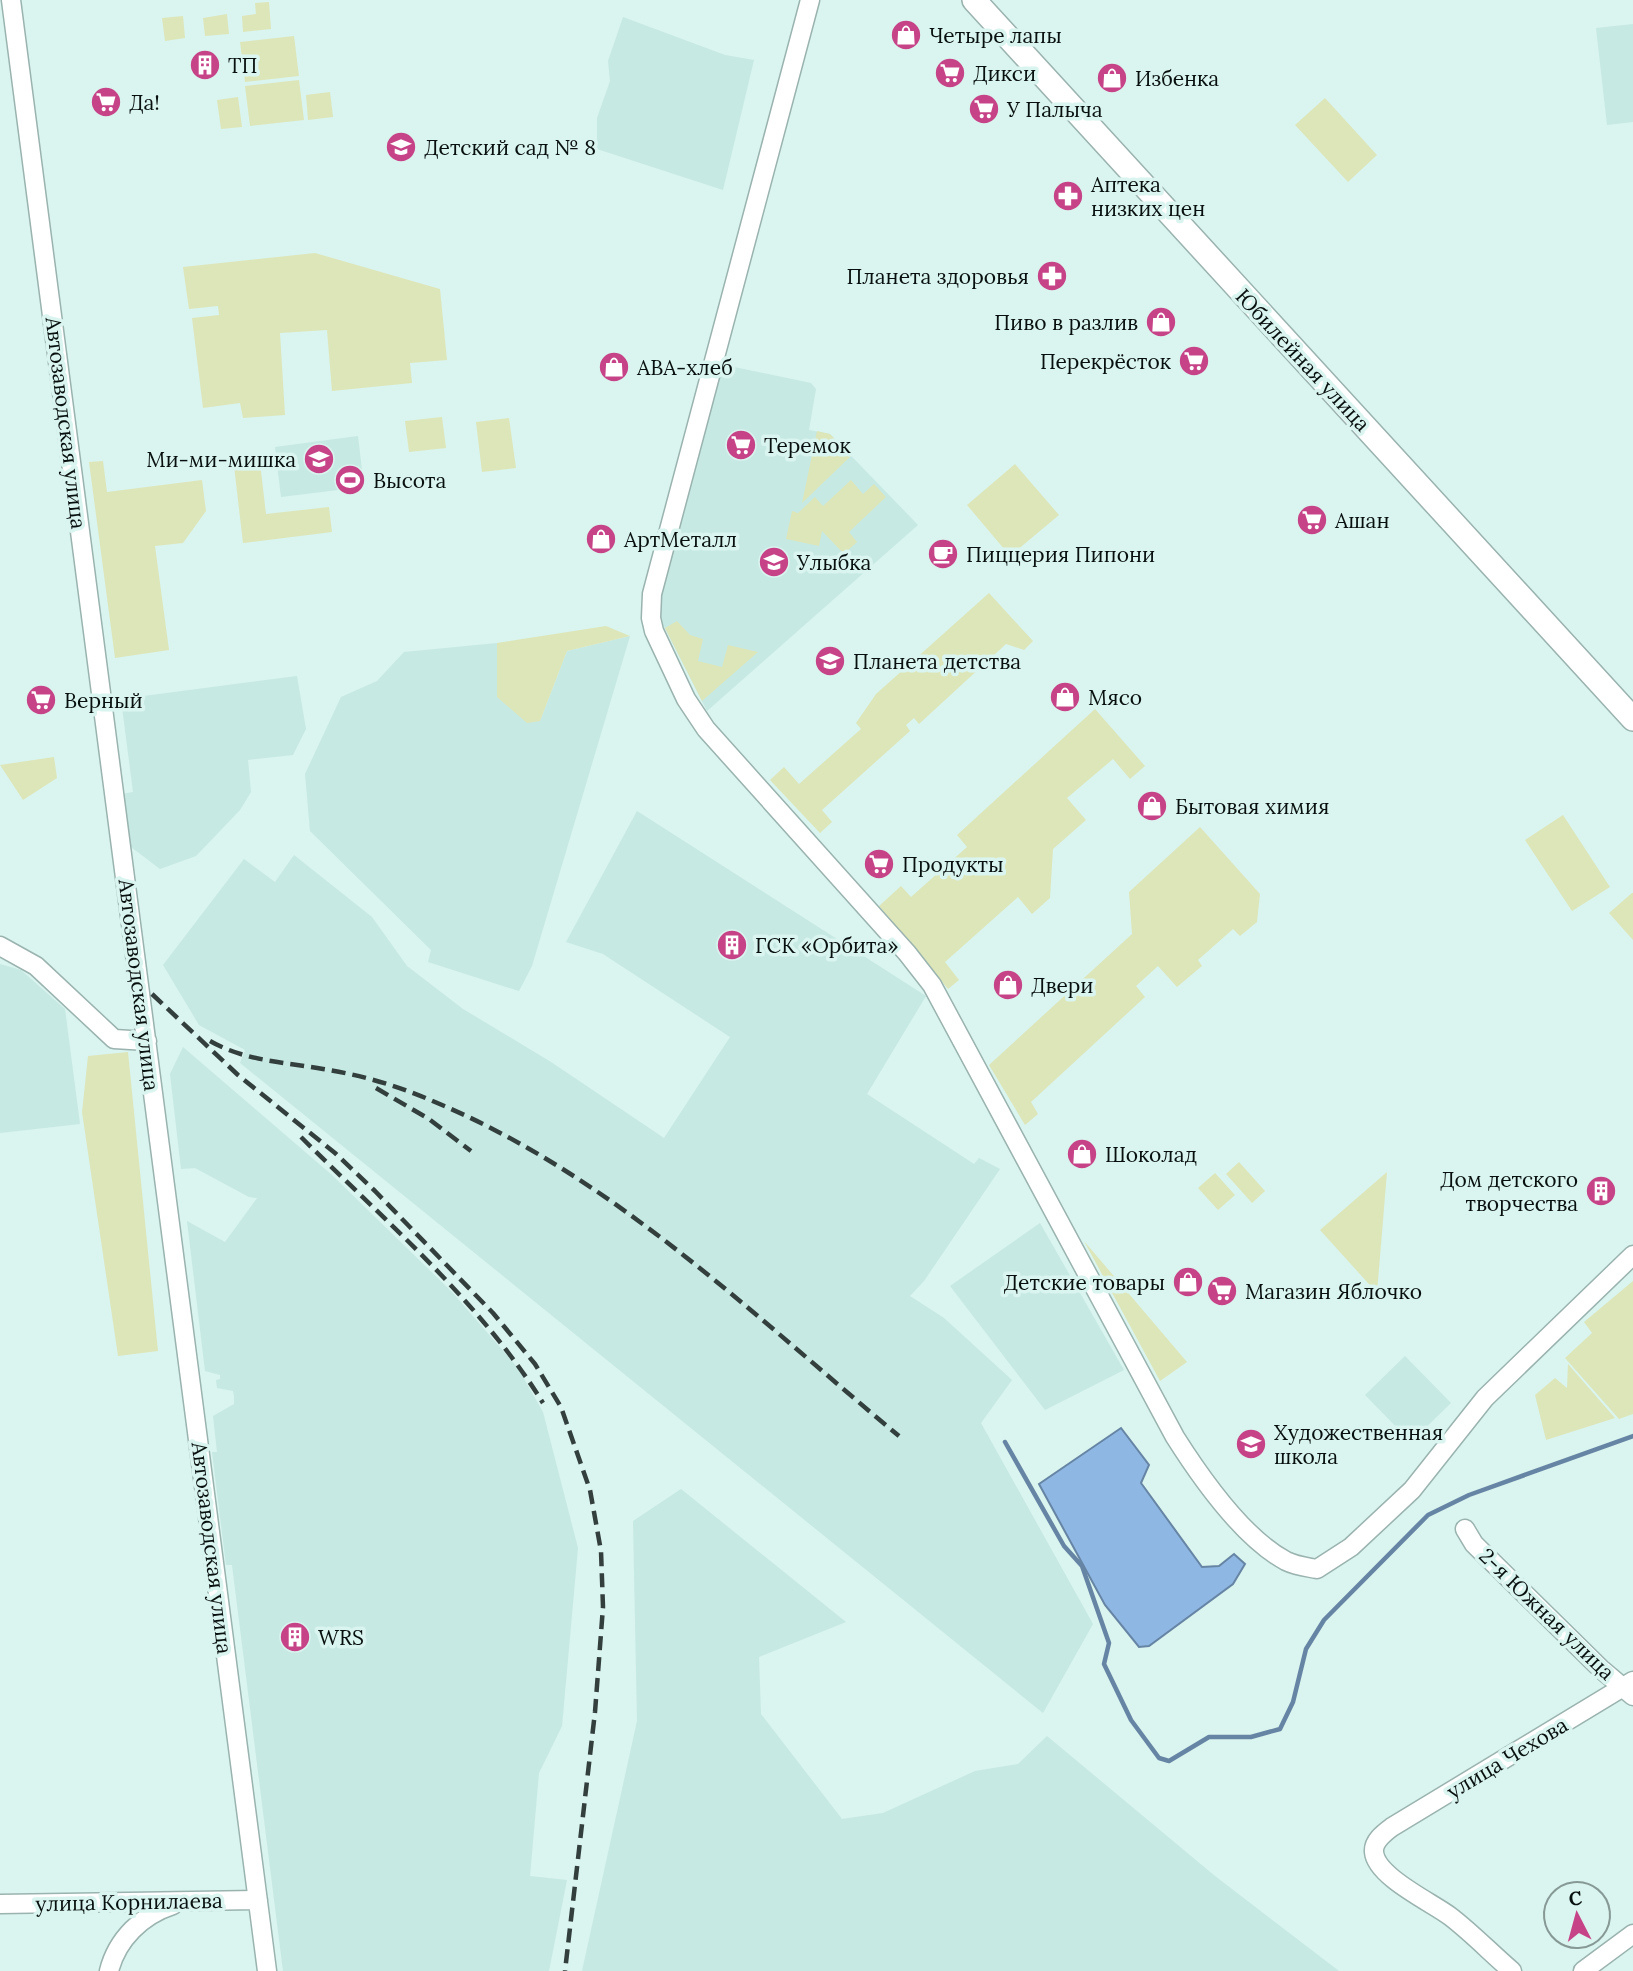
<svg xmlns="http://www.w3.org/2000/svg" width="1633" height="1971" font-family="Lora,serif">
<rect width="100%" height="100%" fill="#daf4ef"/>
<path fill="#c6e9e3" d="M 623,17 L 725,55 L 754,60 L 723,190 L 597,149 L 597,118 L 610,81 L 608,61 Z
M 1633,24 L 1633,122 L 1607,125 L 1596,28 Z
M 720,364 L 811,383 L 816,389 L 809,430 L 830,434 L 918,525 L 707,711 L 657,613 Z
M 358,436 L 362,470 L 336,474 L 338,490 L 281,497 L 275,447 Z
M 630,636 L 532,966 L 519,991 L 428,962 L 431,950 L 310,831 L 305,774 L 341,697 L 377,681 L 404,652 L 497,643 L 497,697 L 540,721 L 567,651 Z
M 297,676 L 306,729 L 293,755 L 248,760 L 251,792 L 240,810 L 196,856 L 160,869 L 127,844 L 122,794 L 133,792 L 121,699 Z
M 637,811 L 926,996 L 867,1094 L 974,1164 L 979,1158 L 1000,1169 L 924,1281 L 910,1296 L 944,1318 L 1012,1380 L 981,1423 L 1093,1624 L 1043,1713 L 240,1063 L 245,1050 L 199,1025 L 163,965 L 244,859 L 275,882 L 294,855 L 372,917 L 407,966 L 463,1009 L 551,1062 L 664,1138 L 730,1037 L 603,954 L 566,942 Z
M 0,964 L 21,970 L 65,1009 L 80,1124 L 0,1133 Z
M 183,1047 L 332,1175 L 452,1292 L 518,1368 L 543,1412 L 578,1548 L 562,1726 L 539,1773 L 530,1876 L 567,1880 L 549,1971 L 283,1971 L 232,1565 L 226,1565 L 212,1452 L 217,1452 L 213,1416 L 234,1404 L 234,1396 L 233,1391 L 217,1388 L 216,1380 L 220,1379 L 220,1375 L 205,1371 L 187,1221 L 225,1242 L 257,1198 L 249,1197 L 195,1168 L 181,1169 L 170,1074 Z
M 1040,1223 L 1124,1370 L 1045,1410 L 950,1286 Z
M 1405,1356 L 1451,1403 L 1411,1442 L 1365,1395 Z
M 681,1489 L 846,1622 L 759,1657 L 761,1714 L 842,1819 L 883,1813 L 975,1771 L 1018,1764 L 1047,1736 L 1215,1876 L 1339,1971 L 582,1971 L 637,1721 L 633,1521 Z"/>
<path fill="#dde6b9" d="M 269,2 L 271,29 L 243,32 L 242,16 L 256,14 L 255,3 Z
M 227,14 L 229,34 L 205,36 L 203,18 Z
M 183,16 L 185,38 L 165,41 L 162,18 Z
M 294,36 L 299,76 L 245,82 L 240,42 Z
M 299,80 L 304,120 L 250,126 L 245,86 Z
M 330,92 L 333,117 L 308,120 L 306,95 Z
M 238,97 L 242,127 L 221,129 L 217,100 Z
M 1325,98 L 1377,155 L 1348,182 L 1295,125 Z
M 315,253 L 440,289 L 447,360 L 410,363 L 412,383 L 332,391 L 327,330 L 280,333 L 285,415 L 243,418 L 240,403 L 203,408 L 192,318 L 219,315 L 218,306 L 189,309 L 183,267 Z
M 442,417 L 446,448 L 409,452 L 405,421 Z
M 509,418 L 516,468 L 482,472 L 476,422 Z
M 817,431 L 830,434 L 851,456 L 802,503 Z
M 103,461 L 107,492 L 202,480 L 206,511 L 183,543 L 155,546 L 169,650 L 115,658 L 89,462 Z
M 260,463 L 266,514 L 329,507 L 332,532 L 243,543 L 234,466 Z
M 1015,464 L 1059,515 L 1010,556 L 967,505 Z
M 851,480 L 863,494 L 874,484 L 886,497 L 849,532 L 857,542 L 844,554 L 822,531 L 819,546 L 786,539 L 792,511 L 798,513 L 815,497 L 823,506 Z
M 989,593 L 1033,641 L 1024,650 L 1006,644 L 919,724 L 914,718 L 906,725 L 910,731 L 822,810 L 832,822 L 820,833 L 770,780 L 784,767 L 799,784 L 861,729 L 856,723 L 876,694 Z
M 677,621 L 690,635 L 703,639 L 698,661 L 722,667 L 728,645 L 758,652 L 702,701 L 665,628 Z
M 606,626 L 630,636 L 567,651 L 540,721 L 527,723 L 497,697 L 497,643 Z
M 1095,709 L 1145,766 L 1130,779 L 1113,759 L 1067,798 L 1086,820 L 1053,849 L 1050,898 L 1032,914 L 1018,897 L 945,962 L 959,980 L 948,989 L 879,906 L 901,886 L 911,897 L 967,847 L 957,835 Z
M 54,757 L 57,778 L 23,800 L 0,765 Z
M 1563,815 L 1610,887 L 1572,911 L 1525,840 Z
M 1200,827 L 1260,894 L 1257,922 L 1240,936 L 1233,929 L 1198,960 L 1202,966 L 1177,987 L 1158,966 L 1136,986 L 1145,997 L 1031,1102 L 1038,1114 L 1025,1125 L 989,1065 L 1132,934 L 1129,892 Z
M 1632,893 L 1633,893 L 1633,940 L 1609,913 Z
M 128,1052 L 158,1351 L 118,1356 L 82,1112 L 88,1056 Z
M 1239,1162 L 1265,1191 L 1252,1203 L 1226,1174 Z
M 1387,1172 L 1377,1293 L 1320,1230 Z
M 1215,1173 L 1235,1195 L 1218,1210 L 1198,1188 Z
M 1084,1241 L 1187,1362 L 1160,1381 Z
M 1633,1281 L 1633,1414 L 1619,1419 L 1565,1358 L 1592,1333 L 1584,1322 Z
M 1568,1364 L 1615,1418 L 1546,1440 L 1535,1395 L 1555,1378 L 1567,1388 Z"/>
<path fill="#8fb7e4" stroke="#6685a4" stroke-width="2" d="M 1121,1428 L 1149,1465 L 1141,1483 L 1202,1567 L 1219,1566 L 1234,1554 L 1245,1564 L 1233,1584 L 1149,1646 L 1139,1647 L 1105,1605 L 1039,1484 Z"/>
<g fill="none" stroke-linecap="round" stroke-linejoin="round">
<path stroke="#6685a4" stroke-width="4.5" d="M 1005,1442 L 1064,1546 L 1082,1566 L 1109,1643 L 1104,1664 L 1131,1720 L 1159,1758 L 1169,1761 L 1209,1737 L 1251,1737 L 1280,1729 L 1293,1702 L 1306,1649 L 1324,1620 L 1428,1515 L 1469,1495 L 1633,1436"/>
<g stroke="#9ab3af" stroke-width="21">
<path id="minor" d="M 11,0 L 267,1971
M 810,0 L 652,594 L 651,618 L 654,631 L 686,699 L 706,729 L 907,953 L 932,985 L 1175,1437 C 1201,1478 1243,1538 1286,1561 C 1296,1566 1307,1567 1317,1569 L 1351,1547 L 1412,1490 L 1485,1398 L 1633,1255
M 0,946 L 36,966 L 114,1039 L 147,1041
M 1465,1529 L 1474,1544 L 1601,1669 L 1633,1696
M 0,1904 L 258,1900
M 109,1971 C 117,1939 142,1915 173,1905
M 1512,1971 C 1492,1954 1473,1934 1451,1917 C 1433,1903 1376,1877 1374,1852 C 1373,1841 1384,1833 1392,1827 L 1633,1681
M 1583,1971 L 1633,1934"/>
</g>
<g stroke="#9ab3af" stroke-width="26">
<path id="major" d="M 974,0 L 1633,719"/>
</g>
<use href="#minor" stroke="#fff" stroke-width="18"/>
<use href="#major" stroke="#fff" stroke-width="23"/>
<path stroke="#333f3d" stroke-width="4.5" stroke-dasharray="14 7" stroke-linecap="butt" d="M 152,994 L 238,1075 L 335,1153 L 375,1191 L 493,1313 L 535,1364 L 561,1407 L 590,1490 L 601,1551 L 603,1607 L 595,1712 L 565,1971
M 210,1041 C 245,1061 284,1062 323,1069 C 361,1075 399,1086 435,1102 C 612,1176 753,1315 899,1436
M 376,1088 L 429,1119 L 471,1151
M 301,1137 C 385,1221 480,1301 543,1403"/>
</g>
<defs>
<g id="shop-disc" transform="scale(1.575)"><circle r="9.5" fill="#c74387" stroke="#daf4ef"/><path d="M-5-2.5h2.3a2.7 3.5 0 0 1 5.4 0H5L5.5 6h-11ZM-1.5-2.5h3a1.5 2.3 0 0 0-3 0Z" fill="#fff"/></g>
<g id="building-disc" transform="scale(1.575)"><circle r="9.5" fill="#c74387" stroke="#daf4ef"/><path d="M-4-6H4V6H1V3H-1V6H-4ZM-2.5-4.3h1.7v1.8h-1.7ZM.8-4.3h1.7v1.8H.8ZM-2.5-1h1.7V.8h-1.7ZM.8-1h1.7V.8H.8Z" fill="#fff"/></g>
<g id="supermarket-disc" transform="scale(1.575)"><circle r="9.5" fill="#c74387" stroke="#daf4ef"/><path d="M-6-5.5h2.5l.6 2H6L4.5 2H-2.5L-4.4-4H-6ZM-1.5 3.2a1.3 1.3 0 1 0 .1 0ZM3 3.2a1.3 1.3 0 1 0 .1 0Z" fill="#fff"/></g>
<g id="school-disc" transform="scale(1.575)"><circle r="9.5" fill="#c74387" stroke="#daf4ef"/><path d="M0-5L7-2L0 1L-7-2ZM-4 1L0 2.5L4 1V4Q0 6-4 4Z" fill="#fff"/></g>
<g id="pharmacy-disc" transform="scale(1.575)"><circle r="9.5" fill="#c74387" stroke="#daf4ef"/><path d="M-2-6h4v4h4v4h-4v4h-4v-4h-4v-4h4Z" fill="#fff"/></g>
<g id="stadium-disc" transform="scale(1.575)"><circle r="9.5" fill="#c74387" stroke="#daf4ef"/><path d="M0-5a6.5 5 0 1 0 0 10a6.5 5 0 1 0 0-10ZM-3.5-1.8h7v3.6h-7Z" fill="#fff"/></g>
<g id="cafe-disc" transform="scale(1.575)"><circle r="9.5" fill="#c74387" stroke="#daf4ef"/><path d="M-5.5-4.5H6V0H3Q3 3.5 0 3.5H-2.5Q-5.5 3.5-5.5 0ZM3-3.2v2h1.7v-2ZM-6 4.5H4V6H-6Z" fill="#fff"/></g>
</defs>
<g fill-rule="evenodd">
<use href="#shop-disc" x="906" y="35"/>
<use href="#building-disc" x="205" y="65"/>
<use href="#supermarket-disc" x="950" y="73"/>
<use href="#shop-disc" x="1112" y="78"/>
<use href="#supermarket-disc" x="106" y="102"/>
<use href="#supermarket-disc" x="984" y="109"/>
<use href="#school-disc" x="401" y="147"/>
<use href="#pharmacy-disc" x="1068" y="196"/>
<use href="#pharmacy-disc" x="1052" y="276"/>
<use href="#shop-disc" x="1161" y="322"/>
<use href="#supermarket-disc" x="1194" y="361"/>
<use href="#shop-disc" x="614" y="367"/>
<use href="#supermarket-disc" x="741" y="445"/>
<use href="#school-disc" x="319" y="459"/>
<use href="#stadium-disc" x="350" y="480"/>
<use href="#supermarket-disc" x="1312" y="520"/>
<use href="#shop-disc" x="601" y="539"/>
<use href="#cafe-disc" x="943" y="554"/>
<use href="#school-disc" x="774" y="562"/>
<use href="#school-disc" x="830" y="661"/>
<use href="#shop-disc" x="1065" y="697"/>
<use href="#supermarket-disc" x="41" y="700"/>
<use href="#shop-disc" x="1152" y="806"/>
<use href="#supermarket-disc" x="879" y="864"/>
<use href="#building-disc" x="732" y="945"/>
<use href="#shop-disc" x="1008" y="985"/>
<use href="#shop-disc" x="1082" y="1154"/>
<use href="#building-disc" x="1601" y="1191"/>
<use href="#shop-disc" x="1188" y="1282"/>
<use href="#supermarket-disc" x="1222" y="1291"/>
<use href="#school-disc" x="1251" y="1444"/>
<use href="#building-disc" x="295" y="1637"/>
</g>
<g text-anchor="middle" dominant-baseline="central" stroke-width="7" stroke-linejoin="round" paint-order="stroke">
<g font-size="21" fill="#07100e" stroke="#daf4ef" text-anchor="start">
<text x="929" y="35">Четыре лапы</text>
<text x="228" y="65">ТП</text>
<text x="973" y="73">Дикси</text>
<text x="1135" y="78">Избенка</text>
<text x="129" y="102">Да!</text>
<text x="1007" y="109">У Палыча</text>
<text x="424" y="147">Детский сад № 8</text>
<text x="1091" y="184">Аптека<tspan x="1091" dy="24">низких цен</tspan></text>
<text x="1029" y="276" text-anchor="end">Планета здоровья</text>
<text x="1138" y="322" text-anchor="end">Пиво в разлив</text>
<text x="1171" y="361" text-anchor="end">Перекрёсток</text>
<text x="637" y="367">АВА-хлеб</text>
<text x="764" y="445">Теремок</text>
<text x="296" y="459" text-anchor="end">Ми-ми-мишка</text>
<text x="373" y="480">Высота</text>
<text x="1335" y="520">Ашан</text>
<text x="624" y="539">АртМеталл</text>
<text x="966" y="554">Пиццерия Пипони</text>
<text x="797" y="562">Улыбка</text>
<text x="853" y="661">Планета детства</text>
<text x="1088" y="697">Мясо</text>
<text x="64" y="700">Верный</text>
<text x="1175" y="806">Бытовая химия</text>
<text x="902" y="864">Продукты</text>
<text x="755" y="945">ГСК «Орбита»</text>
<text x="1031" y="985">Двери</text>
<text x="1105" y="1154">Шоколад</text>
<text x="1578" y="1179" text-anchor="end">Дом детского<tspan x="1578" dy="24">творчества</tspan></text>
<text x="1165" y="1282" text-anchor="end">Детские товары</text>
<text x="1245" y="1291">Магазин Яблочко</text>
<text x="1274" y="1432">Художественная<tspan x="1274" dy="24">школа</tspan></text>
<text x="318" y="1637">WRS</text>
</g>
<g font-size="21" fill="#07100e" stroke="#daf4ef">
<text transform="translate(1303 360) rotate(47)">Юбилейная улица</text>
<text transform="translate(66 423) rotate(83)">Автозаводская улица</text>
<text transform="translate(139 985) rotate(83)">Автозаводская улица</text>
<text transform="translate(212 1548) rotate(83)">Автозаводская улица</text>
<text transform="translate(1547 1614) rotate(44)">2-я Южная улица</text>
<text transform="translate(1507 1758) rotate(-31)">улица Чехова</text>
<text transform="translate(129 1902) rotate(-1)">улица Корнилаева</text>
</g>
</g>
<g transform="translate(1577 1915) rotate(354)"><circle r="33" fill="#daf4ef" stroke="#869995" stroke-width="2"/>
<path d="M0-5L12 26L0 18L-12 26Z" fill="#c74387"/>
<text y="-10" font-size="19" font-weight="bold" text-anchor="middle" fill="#07100e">С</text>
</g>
</svg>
